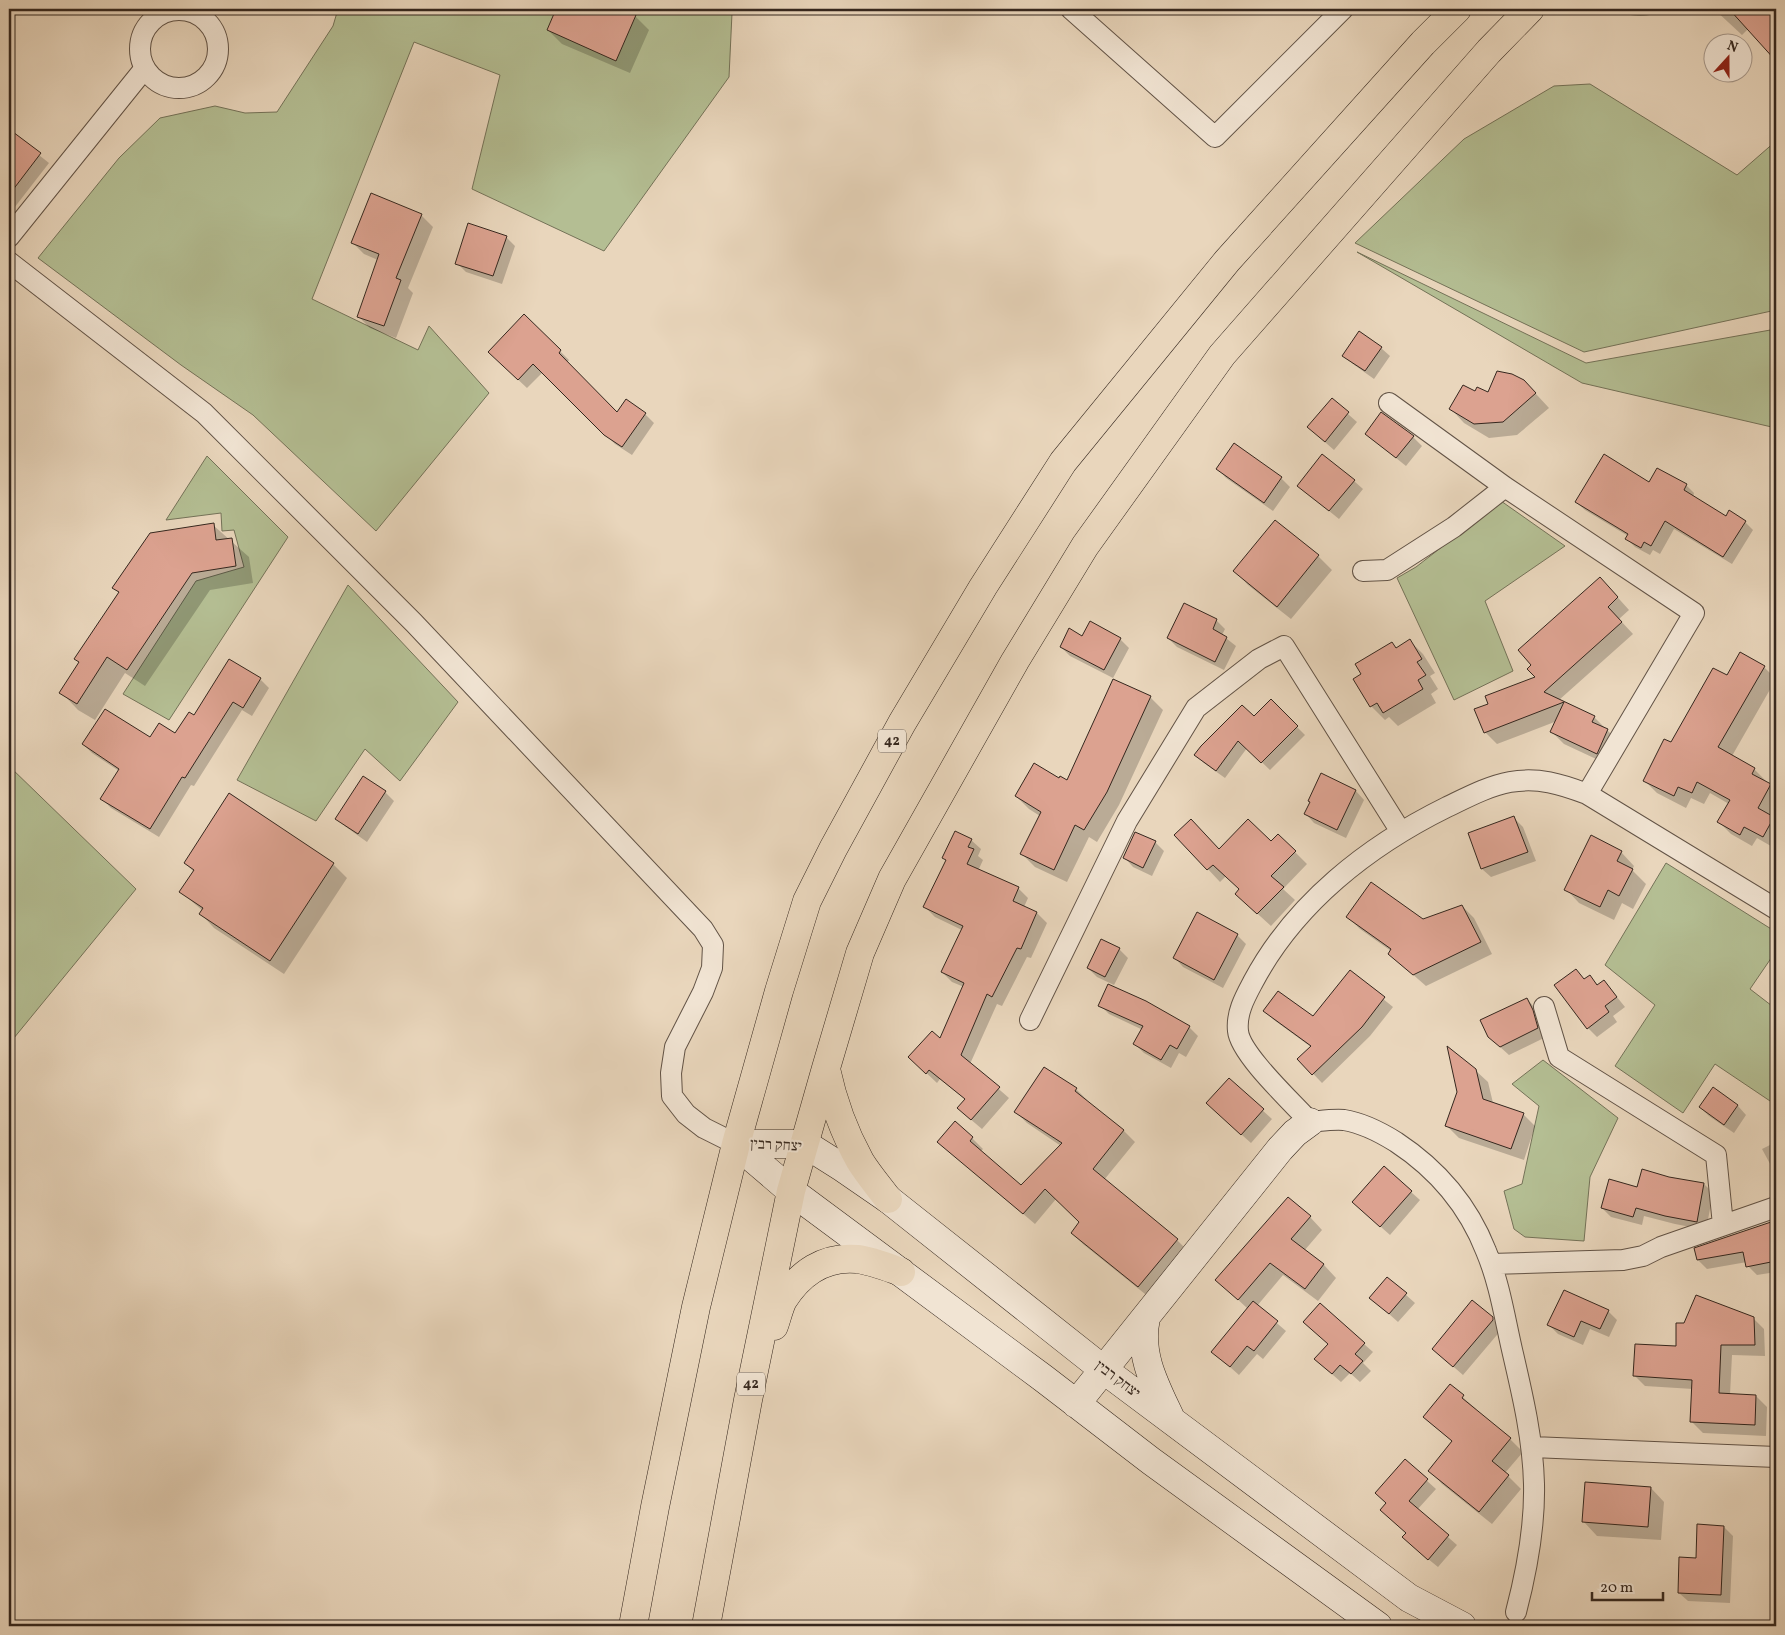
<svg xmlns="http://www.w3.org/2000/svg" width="1785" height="1635" font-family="Vollkorn,'Frank Ruhl Libre',serif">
<rect width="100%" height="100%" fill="#e9d6bc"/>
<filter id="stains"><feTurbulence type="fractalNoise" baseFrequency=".004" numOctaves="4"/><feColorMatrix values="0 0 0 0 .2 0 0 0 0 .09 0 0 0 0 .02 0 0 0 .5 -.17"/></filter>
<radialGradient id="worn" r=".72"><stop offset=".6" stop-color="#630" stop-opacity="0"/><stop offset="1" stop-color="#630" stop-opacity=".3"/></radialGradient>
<path fill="#b4be93" stroke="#747258" d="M 338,9 L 731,9 L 732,13 L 729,77 L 604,251 L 472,189 L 500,75 L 414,42 L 312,299 L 418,350 L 429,326 L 489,393 L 376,531 L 253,415 L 181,365 L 38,258 L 119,158 L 160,118 L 215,106 L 245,113 L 277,112 L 333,26 Z
M 1596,9 L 1667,9 C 1646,21 1618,12 1596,9 Z
M 1590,84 L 1737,175 L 1776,141 L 1776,310 L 1584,352 L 1355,243 L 1464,139 L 1554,86 Z
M 1357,252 L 1586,363 L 1776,329 L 1776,428 L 1582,383 Z
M 207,456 L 288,537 L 169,720 L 123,694 L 196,581 L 244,567 L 234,530 L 222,531 L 221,513 L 166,520 Z
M 1501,501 L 1565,546 L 1485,601 L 1513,671 L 1454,700 L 1397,578 L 1416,567 Z
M 348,585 L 458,702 L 400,781 L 365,749 L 316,821 L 237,780 Z
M 9,766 L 136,889 L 9,1044 Z
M 1666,863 L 1776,932 L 1776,951 L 1750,989 L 1776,1009 L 1776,1105 L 1715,1064 L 1683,1113 L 1615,1066 L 1655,1005 L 1605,965 Z
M 1543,1060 L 1618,1118 L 1590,1177 L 1584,1241 L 1525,1237 L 1514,1229 L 1504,1191 L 1522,1184 L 1539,1106 L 1512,1084 Z"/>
<path fill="#0003" d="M 558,9 L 618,9 L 635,16 L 649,30 L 630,73 L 562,44 L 548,30 Z
M 1714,9 L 1776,9 L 1776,59 L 1748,29 L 1742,35 Z
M 15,136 L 49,163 L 11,212 L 9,210 L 9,144 Z
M 421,215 L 433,227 L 408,288 L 413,293 L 396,338 L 370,328 L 358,316 L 378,260 L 364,254 L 352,242 Z
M 506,237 L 515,246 L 502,284 L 466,272 L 457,263 Z
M 524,316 L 569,360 L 567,363 L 617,414 L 626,401 L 645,414 L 654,423 L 632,455 L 615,444 L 543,372 L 527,388 L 498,361 Z
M 1381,348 L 1390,356 L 1374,379 L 1353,364 L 1344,356 Z
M 1524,381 L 1549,408 L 1517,435 L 1489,438 L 1464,423 L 1451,409 L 1476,393 L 1489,393 Z
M 1332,400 L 1357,422 L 1334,450 L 1318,436 Z
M 1366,434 L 1413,437 L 1422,446 L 1406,466 Z
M 1218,469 L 1281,478 L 1290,487 L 1273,511 L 1226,478 Z
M 1354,481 L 1363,489 L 1339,519 L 1308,494 Z
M 1649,484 L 1686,485 L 1694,493 L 1693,497 L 1726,517 L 1745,522 L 1753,530 L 1732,564 L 1674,529 L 1660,554 L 1653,550 L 1650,555 L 1635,547 L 1627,539 L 1628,536 L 1585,510 L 1576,502 Z
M 1276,522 L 1318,556 L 1332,570 L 1291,619 L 1248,585 L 1235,571 Z
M 213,525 L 249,557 L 253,583 L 210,590 L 145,686 L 125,673 L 95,720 L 78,710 L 61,692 L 120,594 L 114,588 Z
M 1612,591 L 1629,610 L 1619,619 L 1633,634 L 1559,700 L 1594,717 L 1619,742 L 1609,765 L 1564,744 L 1552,732 L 1557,721 L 1497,744 L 1485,732 L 1490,704 L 1537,678 Z
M 1216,620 L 1225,629 L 1222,635 L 1236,646 L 1224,670 L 1177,647 L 1168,638 Z
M 1120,639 L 1129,648 L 1113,678 L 1070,656 L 1061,647 Z
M 1410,641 L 1423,654 L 1435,673 L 1430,676 L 1438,689 L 1431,694 L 1436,703 L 1398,726 L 1389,717 L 1385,720 L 1371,706 L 1363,674 L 1392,644 L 1397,648 Z
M 1764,667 L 1776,679 L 1732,756 L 1754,769 L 1766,781 L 1765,783 L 1776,792 L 1776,809 L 1772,817 L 1776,819 L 1776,849 L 1757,838 L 1752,846 L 1731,834 L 1719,822 L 1729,804 L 1710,793 L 1704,804 L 1691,798 L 1686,808 L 1657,793 L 1645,781 L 1671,744 L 1727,677 Z
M 260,679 L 269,688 L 252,716 L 242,710 L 194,786 L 191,785 L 159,837 L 111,808 L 102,799 L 119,771 L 92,753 L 83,744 L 150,739 L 175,735 L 195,717 Z
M 1150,697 L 1163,710 L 1119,805 L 1097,842 L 1089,837 L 1067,882 L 1035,867 L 1022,854 L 1040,816 L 1029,809 L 1016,796 L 1060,779 L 1067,782 Z
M 1271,701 L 1305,735 L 1270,770 L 1247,748 L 1225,778 L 1204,763 L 1196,755 L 1254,718 Z
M 1322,774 L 1356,791 L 1364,800 L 1346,838 L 1314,823 L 1306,814 Z
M 385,792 L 394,801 L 367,842 L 346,827 L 337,819 Z
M 230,794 L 333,864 L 347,878 L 284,974 L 214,928 L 201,914 L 203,911 L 181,892 L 194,872 L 185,863 Z
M 1514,818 L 1523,827 L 1536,861 L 1491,877 L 1482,869 Z
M 1176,835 L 1219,850 L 1272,843 L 1295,852 L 1307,864 L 1283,889 L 1295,900 L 1271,926 L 1249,906 L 1241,890 L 1226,876 L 1220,882 Z
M 971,840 L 981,849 L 978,856 L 983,860 L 978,871 L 1018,888 L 1028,898 L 1024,907 L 1037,913 L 1047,923 L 1031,958 L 1027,957 L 1002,1006 L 997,1004 L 970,1064 L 1009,1098 L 982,1129 L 969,1118 L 966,1100 L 940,1079 L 937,1083 L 920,1067 L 941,1040 L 964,987 L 952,982 L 942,972 L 962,930 L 935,917 L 925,907 L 947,861 L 944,858 Z
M 1155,842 L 1164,851 L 1152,876 L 1133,867 L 1125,858 Z
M 1621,852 L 1634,866 L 1632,870 L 1646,884 L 1633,909 L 1622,903 L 1614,920 L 1579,903 L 1566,889 Z
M 1462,906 L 1474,918 L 1492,954 L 1426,986 L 1402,965 L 1390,953 L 1391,951 L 1360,929 L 1348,917 L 1422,921 Z
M 1237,935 L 1246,944 L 1223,988 L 1183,967 L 1175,958 Z
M 1119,949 L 1128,958 L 1114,985 L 1097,977 L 1088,968 Z
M 1576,971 L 1585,980 L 1590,977 L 1598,985 L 1604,981 L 1625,1007 L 1613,1016 L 1617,1022 L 1597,1037 L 1588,1028 Z
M 1350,972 L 1393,1007 L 1370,1036 L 1322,1083 L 1299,1059 L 1311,1047 L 1274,1020 L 1265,1011 L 1313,1018 Z
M 1527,999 L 1535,1008 L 1546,1037 L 1509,1055 L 1499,1046 Z
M 1100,1005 L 1189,1027 L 1198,1036 L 1186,1057 L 1179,1053 L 1171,1068 L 1144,1053 L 1135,1044 L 1143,1030 L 1109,1014 Z
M 1475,1070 L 1488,1082 L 1493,1103 L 1523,1114 L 1535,1126 L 1524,1160 L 1459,1138 L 1447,1126 Z
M 1229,1080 L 1272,1119 L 1251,1143 L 1216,1112 Z
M 1076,1089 L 1087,1100 L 1086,1101 L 1124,1131 L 1135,1142 L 1104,1180 L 1177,1240 L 1188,1251 L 1150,1298 L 1083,1244 L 1072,1233 L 1080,1223 L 1056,1199 L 1035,1224 L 939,1142 L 972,1138 L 983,1149 L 980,1152 L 1021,1187 L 1061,1146 L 1027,1123 L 1016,1112 Z
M 1714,1089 L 1738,1106 L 1746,1115 L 1734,1133 L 1709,1116 L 1700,1107 Z
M 1776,1142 L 1776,1175 L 1762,1149 Z
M 1669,1178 L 1704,1184 L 1713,1193 L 1706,1230 L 1675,1224 L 1644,1216 L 1642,1225 L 1611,1217 L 1602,1208 L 1638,1188 Z
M 1411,1192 L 1420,1200 L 1390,1235 L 1363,1211 Z
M 1310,1217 L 1322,1230 L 1304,1251 L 1324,1265 L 1336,1278 L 1318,1301 L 1283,1275 L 1257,1306 L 1286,1331 L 1263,1359 L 1257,1354 L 1239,1375 L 1213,1352 L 1248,1309 L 1217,1280 Z
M 1773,1222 L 1776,1225 L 1776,1272 L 1757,1275 L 1748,1266 L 1747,1262 L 1707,1269 L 1698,1260 L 1696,1249 Z
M 1387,1278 L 1415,1303 L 1398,1322 L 1380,1306 Z
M 1608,1311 L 1617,1320 L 1609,1337 L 1590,1329 L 1583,1345 L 1558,1334 L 1549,1325 Z
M 1492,1318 L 1502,1329 L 1463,1375 L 1433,1349 Z
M 1753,1318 L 1764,1329 L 1765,1356 L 1732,1355 L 1730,1395 L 1756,1396 L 1767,1407 L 1766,1436 L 1703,1433 L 1692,1422 L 1693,1389 L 1645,1386 L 1634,1375 L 1677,1348 Z
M 1364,1344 L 1373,1352 L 1363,1363 L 1371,1371 L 1360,1382 L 1350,1373 L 1341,1382 L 1325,1368 Z
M 1450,1386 L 1476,1409 L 1475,1411 L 1510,1439 L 1523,1452 L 1505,1473 L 1521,1489 L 1492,1524 L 1442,1484 L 1430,1471 L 1453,1442 L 1424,1417 Z
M 1405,1461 L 1436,1489 L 1417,1510 L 1457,1545 L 1438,1567 L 1412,1546 L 1407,1533 L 1387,1504 Z
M 1651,1488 L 1664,1502 L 1661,1540 L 1597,1536 L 1584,1522 Z
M 1698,1526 L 1724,1527 L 1733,1536 L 1730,1603 L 1688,1601 L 1679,1593 L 1697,1559 Z"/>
<path fill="#dca290" stroke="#35271e" d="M 556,9 L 621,9 L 636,15 L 616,61 L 547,30 Z
M 1729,9 L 1776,9 L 1776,61 Z
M 9,129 L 41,153 L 9,195 Z
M 371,193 L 422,214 L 396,278 L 401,280 L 384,326 L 357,317 L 379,254 L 351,243 Z
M 468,223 L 507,236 L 493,276 L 455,264 Z
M 524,314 L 561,350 L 559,353 L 617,412 L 626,399 L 646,413 L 622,447 L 604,435 L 533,364 L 518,380 L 488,352 Z
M 1359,331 L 1382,347 L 1365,371 L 1342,356 Z
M 1497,371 L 1512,374 L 1524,380 L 1536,393 L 1503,422 L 1474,424 L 1449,409 L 1463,385 L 1475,391 L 1477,387 L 1488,392 Z
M 1332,398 L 1349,412 L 1325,442 L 1307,427 Z
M 1381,412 L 1414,436 L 1396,458 L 1365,434 Z
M 1234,443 L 1282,477 L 1264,503 L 1216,469 Z
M 1322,454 L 1355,480 L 1329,511 L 1297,486 Z
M 1604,454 L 1649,482 L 1657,468 L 1687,484 L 1684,490 L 1726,516 L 1729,510 L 1746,521 L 1723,557 L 1665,521 L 1651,546 L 1644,542 L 1641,548 L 1625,539 L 1628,534 L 1575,502 Z
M 1275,520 L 1319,555 L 1277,607 L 1233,571 Z
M 214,523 L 216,540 L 232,538 L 236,566 L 192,573 L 127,670 L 107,657 L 77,704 L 59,693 L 79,662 L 74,659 L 119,592 L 112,588 L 150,533 Z
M 1600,577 L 1618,597 L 1608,607 L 1622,622 L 1544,692 L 1595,716 L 1592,722 L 1608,729 L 1597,754 L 1550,732 L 1564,702 L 1484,733 L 1474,709 L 1488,704 L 1485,696 L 1535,677 L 1527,669 L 1531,665 L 1518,650 Z
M 1184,603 L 1217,619 L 1213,629 L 1227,637 L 1215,662 L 1167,638 Z
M 1090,621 L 1121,638 L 1104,670 L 1060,647 L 1069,628 L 1082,636 Z
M 1410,639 L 1422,659 L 1417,662 L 1426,675 L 1418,680 L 1423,689 L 1383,713 L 1377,703 L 1370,707 L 1353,679 L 1361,674 L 1355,664 L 1392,642 L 1396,648 Z
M 1740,652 L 1765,666 L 1718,747 L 1755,768 L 1752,774 L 1771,784 L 1758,808 L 1774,817 L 1763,837 L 1744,827 L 1740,835 L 1717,822 L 1730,800 L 1697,782 L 1692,793 L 1678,787 L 1674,796 L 1643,781 L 1664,739 L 1671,742 L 1713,668 L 1727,675 Z
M 229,659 L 261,678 L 243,708 L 233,702 L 185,778 L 182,777 L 150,829 L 100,799 L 119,769 L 82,744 L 105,709 L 150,737 L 159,723 L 175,733 L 189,712 L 194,715 Z
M 1113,679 L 1151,696 L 1107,792 L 1084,830 L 1075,825 L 1054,870 L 1020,854 L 1041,812 L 1015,796 L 1034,763 L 1059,778 L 1060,776 L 1067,780 Z
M 1271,699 L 1298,726 L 1261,763 L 1238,741 L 1216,771 L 1194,755 L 1201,746 L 1242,705 L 1254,716 Z
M 1321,773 L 1356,790 L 1337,830 L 1304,814 L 1310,802 L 1308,801 Z
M 363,776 L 386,791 L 358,834 L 335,819 Z
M 229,793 L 334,863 L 270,961 L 199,914 L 203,908 L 179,892 L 194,870 L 184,863 Z
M 1514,816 L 1528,852 L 1481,869 L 1468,833 Z
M 1191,819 L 1219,849 L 1248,819 L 1271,841 L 1278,834 L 1296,851 L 1271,876 L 1284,887 L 1257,914 L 1235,894 L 1239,889 L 1213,865 L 1207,870 L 1174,835 Z
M 955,831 L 972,839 L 968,847 L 974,849 L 967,864 L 1019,887 L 1013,901 L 1037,912 L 1021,949 L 1017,948 L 992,997 L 987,994 L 961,1055 L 1000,1087 L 971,1120 L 957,1108 L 965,1099 L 929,1070 L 926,1074 L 908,1057 L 932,1031 L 940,1038 L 964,983 L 941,972 L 963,926 L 923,907 L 946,860 L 942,858 Z
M 1135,832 L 1156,841 L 1143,868 L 1123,858 Z
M 1591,835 L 1622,851 L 1617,861 L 1633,869 L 1619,896 L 1608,890 L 1600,907 L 1564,890 Z
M 1371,882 L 1423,919 L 1462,905 L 1481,942 L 1413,975 L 1388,954 L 1391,949 L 1346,917 Z
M 1197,912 L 1238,934 L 1214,980 L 1173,958 Z
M 1101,939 L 1120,948 L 1105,977 L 1087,968 Z
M 1576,969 L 1584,979 L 1590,975 L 1597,985 L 1604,980 L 1617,997 L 1605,1006 L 1609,1012 L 1587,1029 L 1554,985 Z
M 1350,970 L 1385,997 L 1362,1027 L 1312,1075 L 1297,1059 L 1311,1046 L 1263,1011 L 1278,991 L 1313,1016 Z
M 1108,984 L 1146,1001 L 1190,1026 L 1177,1049 L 1170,1045 L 1161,1060 L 1133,1044 L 1143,1026 L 1098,1006 Z
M 1527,998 L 1533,1010 L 1538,1028 L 1500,1047 L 1488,1037 L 1480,1020 Z
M 1447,1046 L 1476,1069 L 1483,1099 L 1524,1113 L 1511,1149 L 1445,1126 L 1457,1092 Z
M 1044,1067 L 1077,1088 L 1075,1091 L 1124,1130 L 1093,1169 L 1178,1239 L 1138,1287 L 1071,1233 L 1079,1222 L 1045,1189 L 1023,1214 L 937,1142 L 955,1121 L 973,1137 L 970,1141 L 1021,1185 L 1062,1143 L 1014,1112 Z
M 1229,1078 L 1264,1109 L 1241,1135 L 1206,1103 Z
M 1713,1087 L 1738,1105 L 1724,1125 L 1699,1107 Z
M 1384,1166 L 1412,1191 L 1380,1227 L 1352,1202 Z
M 1642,1169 L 1669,1177 L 1704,1183 L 1697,1222 L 1665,1216 L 1636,1208 L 1633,1217 L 1601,1208 L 1609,1179 L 1637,1187 Z
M 1288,1197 L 1311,1216 L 1291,1239 L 1324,1264 L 1305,1289 L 1270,1263 L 1238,1300 L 1215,1280 Z
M 1774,1221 L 1776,1235 L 1776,1261 L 1746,1267 L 1743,1252 L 1697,1260 L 1694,1248 Z
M 1387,1277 L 1407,1293 L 1389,1314 L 1369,1298 Z
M 1564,1290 L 1609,1310 L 1600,1329 L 1581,1321 L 1574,1337 L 1547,1325 Z
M 1696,1295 L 1754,1317 L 1755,1345 L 1721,1345 L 1719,1393 L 1756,1395 L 1755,1425 L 1690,1422 L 1692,1380 L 1633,1376 L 1635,1344 L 1676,1346 L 1676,1323 L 1684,1323 Z
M 1472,1300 L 1493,1317 L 1493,1320 L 1453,1367 L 1432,1349 Z
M 1253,1301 L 1278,1321 L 1254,1351 L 1247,1346 L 1230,1367 L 1211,1352 Z
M 1320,1303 L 1365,1343 L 1355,1354 L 1363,1361 L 1351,1374 L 1340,1365 L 1332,1374 L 1314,1359 L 1328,1344 L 1303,1322 Z
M 1450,1384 L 1464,1395 L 1462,1398 L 1511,1438 L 1492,1461 L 1509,1475 L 1479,1512 L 1428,1471 L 1452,1441 L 1423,1417 Z
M 1405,1459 L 1428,1479 L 1409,1501 L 1449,1535 L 1428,1560 L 1402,1537 L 1406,1533 L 1380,1510 L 1386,1503 L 1375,1493 Z
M 1585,1482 L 1651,1487 L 1648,1527 L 1582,1522 Z
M 1697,1524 L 1724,1526 L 1721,1595 L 1678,1593 L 1679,1557 L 1696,1558 Z"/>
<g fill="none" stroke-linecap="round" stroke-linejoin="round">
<g stroke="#625346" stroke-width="22">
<path id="street" d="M 1071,9 L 1215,137 L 1343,9
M140 49a39 39 0 1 1 78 0a39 39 0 1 1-78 0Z
M 9,237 L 145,68
M 9,262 L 204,413 L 414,623 L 703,929 L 713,945 L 712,968 L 703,992 L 675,1047 L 671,1073 L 672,1096 L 686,1114 L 704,1128 L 736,1144
M 1389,403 L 1505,487 L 1694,613 L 1587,794
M 1363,571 L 1387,570 L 1454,527 L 1505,487
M 1544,1007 L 1559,1057 L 1716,1155 L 1723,1225
M 1030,1020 L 1127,821 L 1196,708 L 1259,659 L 1284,646 L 1401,832
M 1491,1264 L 1623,1260 L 1643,1256 L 1661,1247 L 1776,1207
M 1532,1447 L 1776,1457
M 1516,1612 C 1527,1570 1535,1528 1534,1484 C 1533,1440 1523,1397 1513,1354 C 1505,1320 1500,1284 1486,1251 C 1468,1205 1437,1169 1396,1142 C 1380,1132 1363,1123 1344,1120 C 1333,1119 1321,1121 1310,1122 C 1293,1103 1240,1054 1238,1031 C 1236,1013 1245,997 1253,982 C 1295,903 1368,846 1447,807 C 1466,798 1488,786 1510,782 C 1538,777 1561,784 1587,794 L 1776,909"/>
</g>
<g stroke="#35271e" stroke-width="29">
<path id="secondary" d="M 736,1144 L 805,1144 L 843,1168 L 888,1199 L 1104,1370 L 1409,1598 L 1462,1626
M 736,1144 L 791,1191 L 1043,1378 L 1151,1461 L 1378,1626
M 1146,1318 C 1138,1354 1155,1385 1170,1417
M 1076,1404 L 1280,1149 L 1295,1133 L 1310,1122"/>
</g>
<g stroke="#35271e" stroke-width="29">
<path id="highway" d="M 826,1069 C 833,1102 844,1132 860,1161 C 868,1174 879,1187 888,1199
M 774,1326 C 777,1318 779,1308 783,1300 C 800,1273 824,1256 857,1259 C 872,1261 887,1267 901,1272
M 633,1626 L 655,1507 L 696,1307 L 736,1144 L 779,991 L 807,901 L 833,849 L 902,723 L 983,587 L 1063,462 L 1227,261 L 1423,43 L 1457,9
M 706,1626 L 748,1400 L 791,1191 L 826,1068 L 860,953 L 892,879 L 1015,661 L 1085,546 L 1222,355 L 1489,51 L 1530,9"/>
</g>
<use href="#street" stroke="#f1e4d3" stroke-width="20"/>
<use href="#secondary" stroke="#f1e4d3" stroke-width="28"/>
<use href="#highway" stroke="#e9d6bc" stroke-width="28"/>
</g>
<g text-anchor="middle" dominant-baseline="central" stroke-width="4" stroke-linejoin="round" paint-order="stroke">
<g fill="#f1e4d3" stroke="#6d6054" stroke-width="1">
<rect x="878" y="729.5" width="28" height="23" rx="4"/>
<rect x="737" y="1372.5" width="28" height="23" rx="4"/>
</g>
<g font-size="14" font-weight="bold" fill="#35271e">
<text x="892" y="741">42</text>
<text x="751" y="1384">42</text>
</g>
<g font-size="15" fill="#35271e" stroke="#f1e4d3">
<text transform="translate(776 1146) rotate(3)">יצחק רבין</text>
<text transform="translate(1117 1380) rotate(37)">יצחק רבין</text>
</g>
</g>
<rect width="1785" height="1635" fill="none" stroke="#e9d6bc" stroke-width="30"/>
<rect x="10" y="10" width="1765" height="1615" fill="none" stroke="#35271e" stroke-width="2.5"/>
<rect x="15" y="15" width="1755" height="1605" fill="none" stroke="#35271e"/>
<g transform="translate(1728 58) rotate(21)"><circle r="24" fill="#f1e4d3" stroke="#a6988b"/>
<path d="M0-4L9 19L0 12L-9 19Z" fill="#8f2418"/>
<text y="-8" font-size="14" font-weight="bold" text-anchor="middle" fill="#35271e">N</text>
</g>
<path d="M1592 1592v8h71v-8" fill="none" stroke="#35271e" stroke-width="2.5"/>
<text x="1600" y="1592" font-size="15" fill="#35271e" stroke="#f1e4d3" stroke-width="4" paint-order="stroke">20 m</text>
<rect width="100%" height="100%" filter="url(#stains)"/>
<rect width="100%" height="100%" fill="url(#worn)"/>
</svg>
